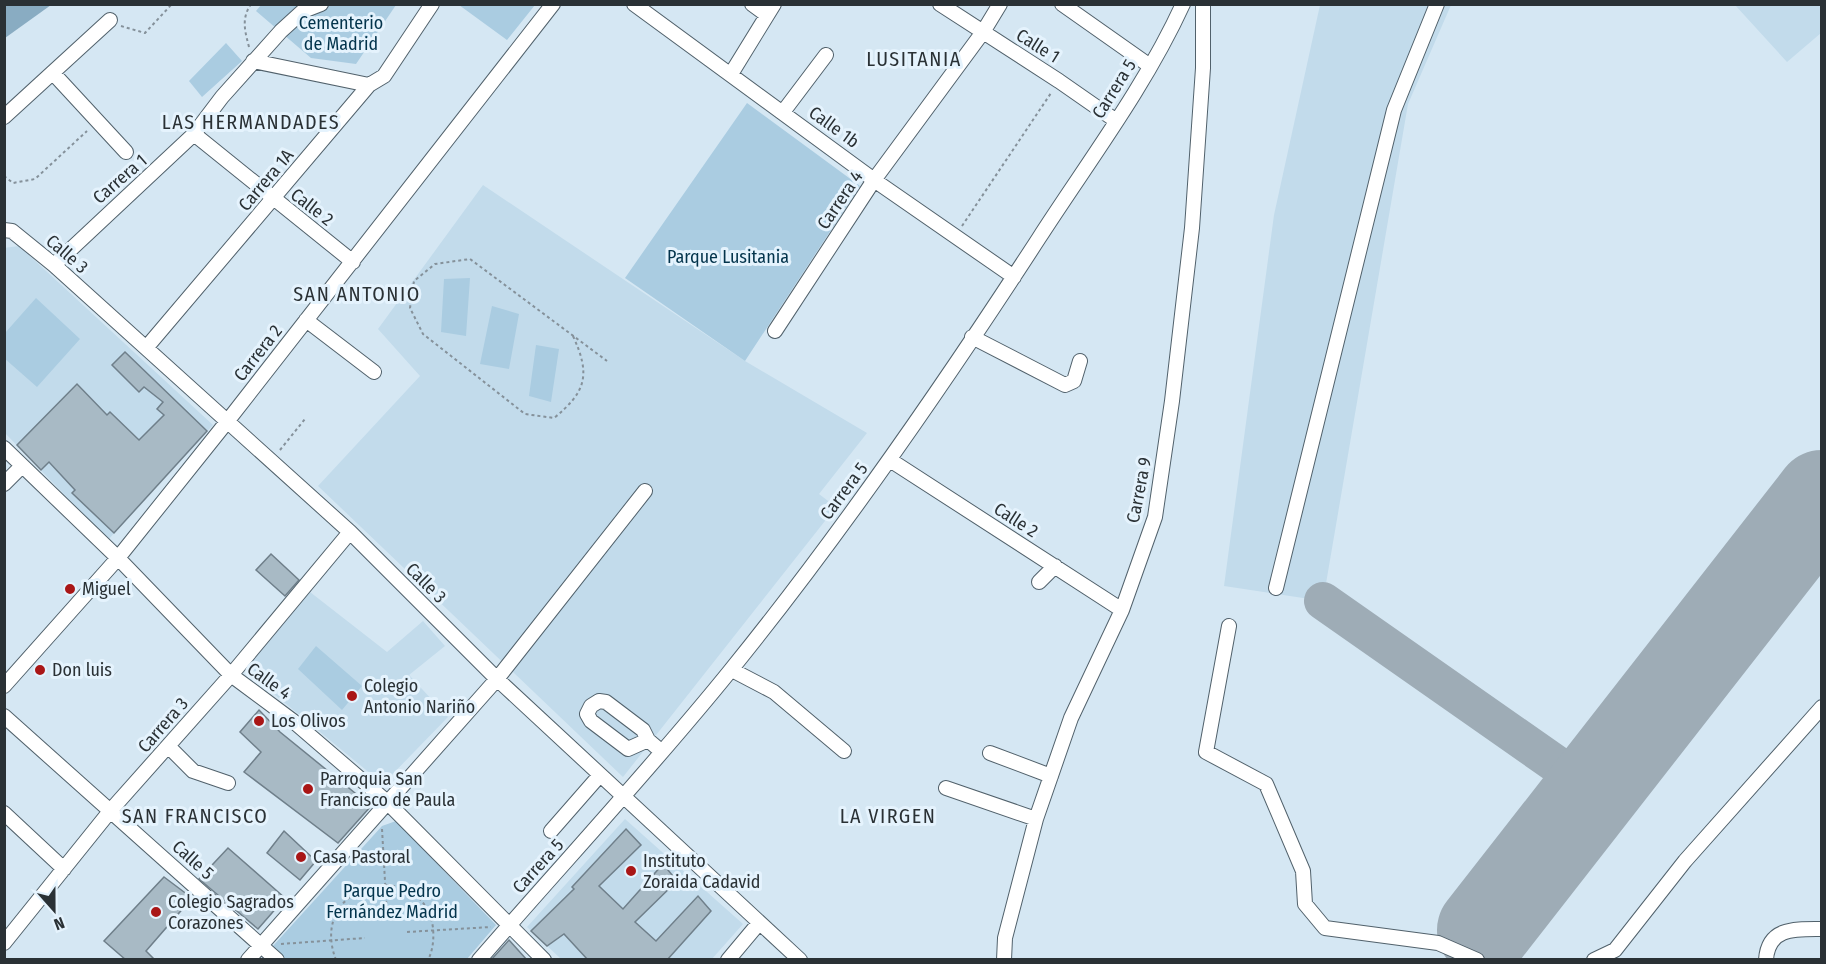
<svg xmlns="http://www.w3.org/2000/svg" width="1826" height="964" font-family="'Fira Sans Condensed',sans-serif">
<rect width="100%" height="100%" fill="#d5e7f3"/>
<path fill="#c2dbeb" d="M 1320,5 L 1451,5 L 1408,104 L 1323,601 L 1224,586 L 1274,215 Z
M 1735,5 L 1821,5 L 1821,33 L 1787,62 Z
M 483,185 L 745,361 L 867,433 L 819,494 L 836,507 L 623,777 L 318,486 L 420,376 L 378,329 Z
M 19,246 L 213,425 L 108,540 L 5,433 L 4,248 Z
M 310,592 L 387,652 L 423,621 L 445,646 L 409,675 L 448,717 L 383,784 L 245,670 Z
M 625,819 L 743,924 L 711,960 L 561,959 L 527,927 Z"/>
<path fill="#aacce1" d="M 261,5 L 396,5 L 356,64 L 311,58 L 256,11 Z
M 459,5 L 535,5 L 507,40 Z
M 226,43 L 242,61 L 202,97 L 189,81 Z
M 747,103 L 860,186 L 745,361 L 625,278 Z
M 470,278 L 466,336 L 441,332 L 444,279 Z
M 36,298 L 80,339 L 37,387 L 4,358 L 5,333 Z
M 492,306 L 519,314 L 509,369 L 480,364 Z
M 536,345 L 559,349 L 551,402 L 529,396 Z
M 316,646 L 362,686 L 342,710 L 298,669 Z
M 396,821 L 496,925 L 467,959 L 286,959 L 272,947 L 382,826 Z"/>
<path fill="#89acc2" d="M 5,4 L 51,4 L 51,5 L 5,38 Z"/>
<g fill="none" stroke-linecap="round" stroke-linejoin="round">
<path stroke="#9eacb6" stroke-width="38" d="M 1323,601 L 1593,790"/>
<path stroke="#9eacb6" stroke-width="94" d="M 1484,930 L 1822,497"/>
</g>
<path fill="#a8bac5" stroke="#6f7f8a" stroke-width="1.5" d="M 125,352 L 207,431 L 114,533 L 72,493 L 75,490 L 49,462 L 41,470 L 17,445 L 77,384 L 107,415 L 110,412 L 139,440 L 164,415 L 157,409 L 163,402 L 144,387 L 139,392 L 112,365 Z
M 271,554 L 299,580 L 285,596 L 256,570 Z
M 259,710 L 280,732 L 371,806 L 338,843 L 244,772 L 261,752 L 240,732 Z
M 626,829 L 641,845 L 599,886 L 623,909 L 663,864 L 677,881 L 635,922 L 656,941 L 698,896 L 711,911 L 667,960 L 588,960 L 564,934 L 547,946 L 531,931 L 574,889 L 572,887 Z
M 284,831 L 316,861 L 300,880 L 267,853 Z
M 228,848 L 285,898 L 258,929 L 199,879 Z
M 164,877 L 192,898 L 146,951 L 155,960 L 126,960 L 104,941 Z
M 509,940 L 527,960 L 491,960 Z"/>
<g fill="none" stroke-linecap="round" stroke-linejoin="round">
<g stroke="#51616b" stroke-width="16">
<path id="minor" d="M 634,4 L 874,180 L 1014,277
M 752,4 L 767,15
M 940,4 L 1059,81 L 1115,120
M 1062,4 L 1150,66
M 253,61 L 369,85
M 53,73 L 126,152
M 731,74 L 774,4
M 783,112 L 826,55
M 4,117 L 110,20
M 194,134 L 353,262
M 4,230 L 12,231 L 54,265 L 350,532 L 497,679 L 800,960
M 54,265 L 194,134 L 222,97 L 281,31 L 303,11 L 321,4
M 306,320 L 374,372
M 775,331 L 874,180 L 983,32 L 1000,4
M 972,337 L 1065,385 L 1074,381 L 1080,361
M 146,348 L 369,85 L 384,76 L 432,4
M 4,448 L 118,558 L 231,675 L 293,721 L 386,801 L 544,960
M 890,460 L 1122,610
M 4,484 L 22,466
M 1039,582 L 1055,566
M 1276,588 L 1394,110 L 1437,4
M 1229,626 L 1206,752 L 1266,784 L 1303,871 L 1305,904 L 1325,928 L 1438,943 L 1477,960
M 732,670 L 774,692 L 844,751
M 4,686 L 118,558 L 226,423 L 553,4
M 4,716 L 277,960
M 648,740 L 643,730 L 606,702 L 599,701 L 591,706 L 587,714 L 591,721 L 628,749 L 648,740 L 662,752
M 168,746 L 193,771 L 228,783
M 990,753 L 1051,776
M 946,788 L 1036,819
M 4,813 L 64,869
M 551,831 L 600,775
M 4,943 L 111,810 L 231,675 L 350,532
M 248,960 L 497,679 L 645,491
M 479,960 C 563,863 650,770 730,671 C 842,533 943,386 1039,238 C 1088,162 1145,87 1183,4
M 728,960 L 759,923
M 1004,960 L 1005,938 L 1036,819 L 1071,718 L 1122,610 L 1155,517 L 1172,401 L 1192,228 L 1203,68 L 1203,4
M 1594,960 L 1615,950 L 1685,861 L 1822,707
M 1766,960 C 1768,927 1795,929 1822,929"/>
</g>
<path stroke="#85919a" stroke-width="2" stroke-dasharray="3 3" stroke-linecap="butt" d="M 121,26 L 145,33 L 172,4
M 249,47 C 245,31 241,19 251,4
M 4,176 L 13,183 L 35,179 L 87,131
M 962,226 L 1051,93
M 573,336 C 591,375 586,392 554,418 L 525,414 L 423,334 L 410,308 L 414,281 L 435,264 L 470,259 L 607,361
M 280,450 L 305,419
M 382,829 L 387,916
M 407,932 L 491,927
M 281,944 L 365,938
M 389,958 L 389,960
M 336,960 C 306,881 424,856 433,928 C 434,939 433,950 428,960"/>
<use href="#minor" stroke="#fff" stroke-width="14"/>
</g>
<g fill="#a91616" stroke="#e5f3fd" stroke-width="2">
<circle cx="70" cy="589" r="6"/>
<circle cx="40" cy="670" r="6"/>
<circle cx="352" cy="696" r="6"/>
<circle cx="259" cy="721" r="6"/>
<circle cx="308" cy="789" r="6"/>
<circle cx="301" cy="857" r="6"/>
<circle cx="631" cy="871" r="6"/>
<circle cx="156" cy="912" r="6"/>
</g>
<g text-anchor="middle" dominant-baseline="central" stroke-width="6" stroke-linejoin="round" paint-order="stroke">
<g font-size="18" fill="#03344c" stroke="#e5f3fd">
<text x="341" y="23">Cementerio<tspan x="341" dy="21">de Madrid</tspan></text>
<text x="728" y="257">Parque Lusitania</text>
<text x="392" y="891">Parque Pedro<tspan x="392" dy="21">Fernández Madrid</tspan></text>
</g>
<g font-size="18" fill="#2a3135" stroke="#e5f3fd">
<text transform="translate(1038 46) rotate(32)">Calle 1</text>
<text transform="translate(1114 89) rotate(-58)">Carrera 5</text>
<text transform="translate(834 127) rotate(36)">Calle 1b</text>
<text transform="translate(120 179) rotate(-41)">Carrera 1</text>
<text transform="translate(266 180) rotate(-50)">Carrera 1A</text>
<text transform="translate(840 200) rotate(-56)">Carrera 4</text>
<text transform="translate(312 207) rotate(38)">Calle 2</text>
<text transform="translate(67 254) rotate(41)">Calle 3</text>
<text transform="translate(258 353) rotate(-52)">Carrera 2</text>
<text transform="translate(1139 490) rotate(-79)">Carrera 9</text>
<text transform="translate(844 491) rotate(-53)">Carrera 5</text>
<text transform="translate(1016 520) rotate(33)">Calle 2</text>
<text transform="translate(426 583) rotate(45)">Calle 3</text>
<text transform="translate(269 681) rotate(36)">Calle 4</text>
<text transform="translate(163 725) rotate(-49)">Carrera 3</text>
<text transform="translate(193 860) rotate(42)">Calle 5</text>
<text transform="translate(538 866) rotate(-48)">Carrera 5</text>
</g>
<g font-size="18" fill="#2a3135" stroke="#e5f3fd" text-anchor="start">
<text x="82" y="589">Miguel</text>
<text x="52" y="670">Don luis</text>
<text x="364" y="686">Colegio<tspan x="364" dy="21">Antonio Nariño</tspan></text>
<text x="271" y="721">Los Olivos</text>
<text x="320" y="779">Parroquia San<tspan x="320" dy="21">Francisco de Paula</tspan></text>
<text x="313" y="857">Casa Pastoral</text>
<text x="643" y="861">Instituto<tspan x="643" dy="21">Zoraida Cadavid</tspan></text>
<text x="168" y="902">Colegio Sagrados<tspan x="168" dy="21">Corazones</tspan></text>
</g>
<g font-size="20" letter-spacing="1.5" fill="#2a3135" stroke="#e5f3fd">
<text x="914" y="59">LUSITANIA</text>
<text x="251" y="122">LAS HERMANDADES</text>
<text x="357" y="294">SAN ANTONIO</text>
<text x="195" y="816">SAN FRANCISCO</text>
<text x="888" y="816">LA VIRGEN</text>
</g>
</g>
<rect width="1826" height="964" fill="none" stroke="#2a3135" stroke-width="12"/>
<g transform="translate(54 910) rotate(159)" stroke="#e5f3fd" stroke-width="4.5" paint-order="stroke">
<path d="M0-4.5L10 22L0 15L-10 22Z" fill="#2a3135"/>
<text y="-9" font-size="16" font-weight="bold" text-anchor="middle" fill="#2a3135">N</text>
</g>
</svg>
